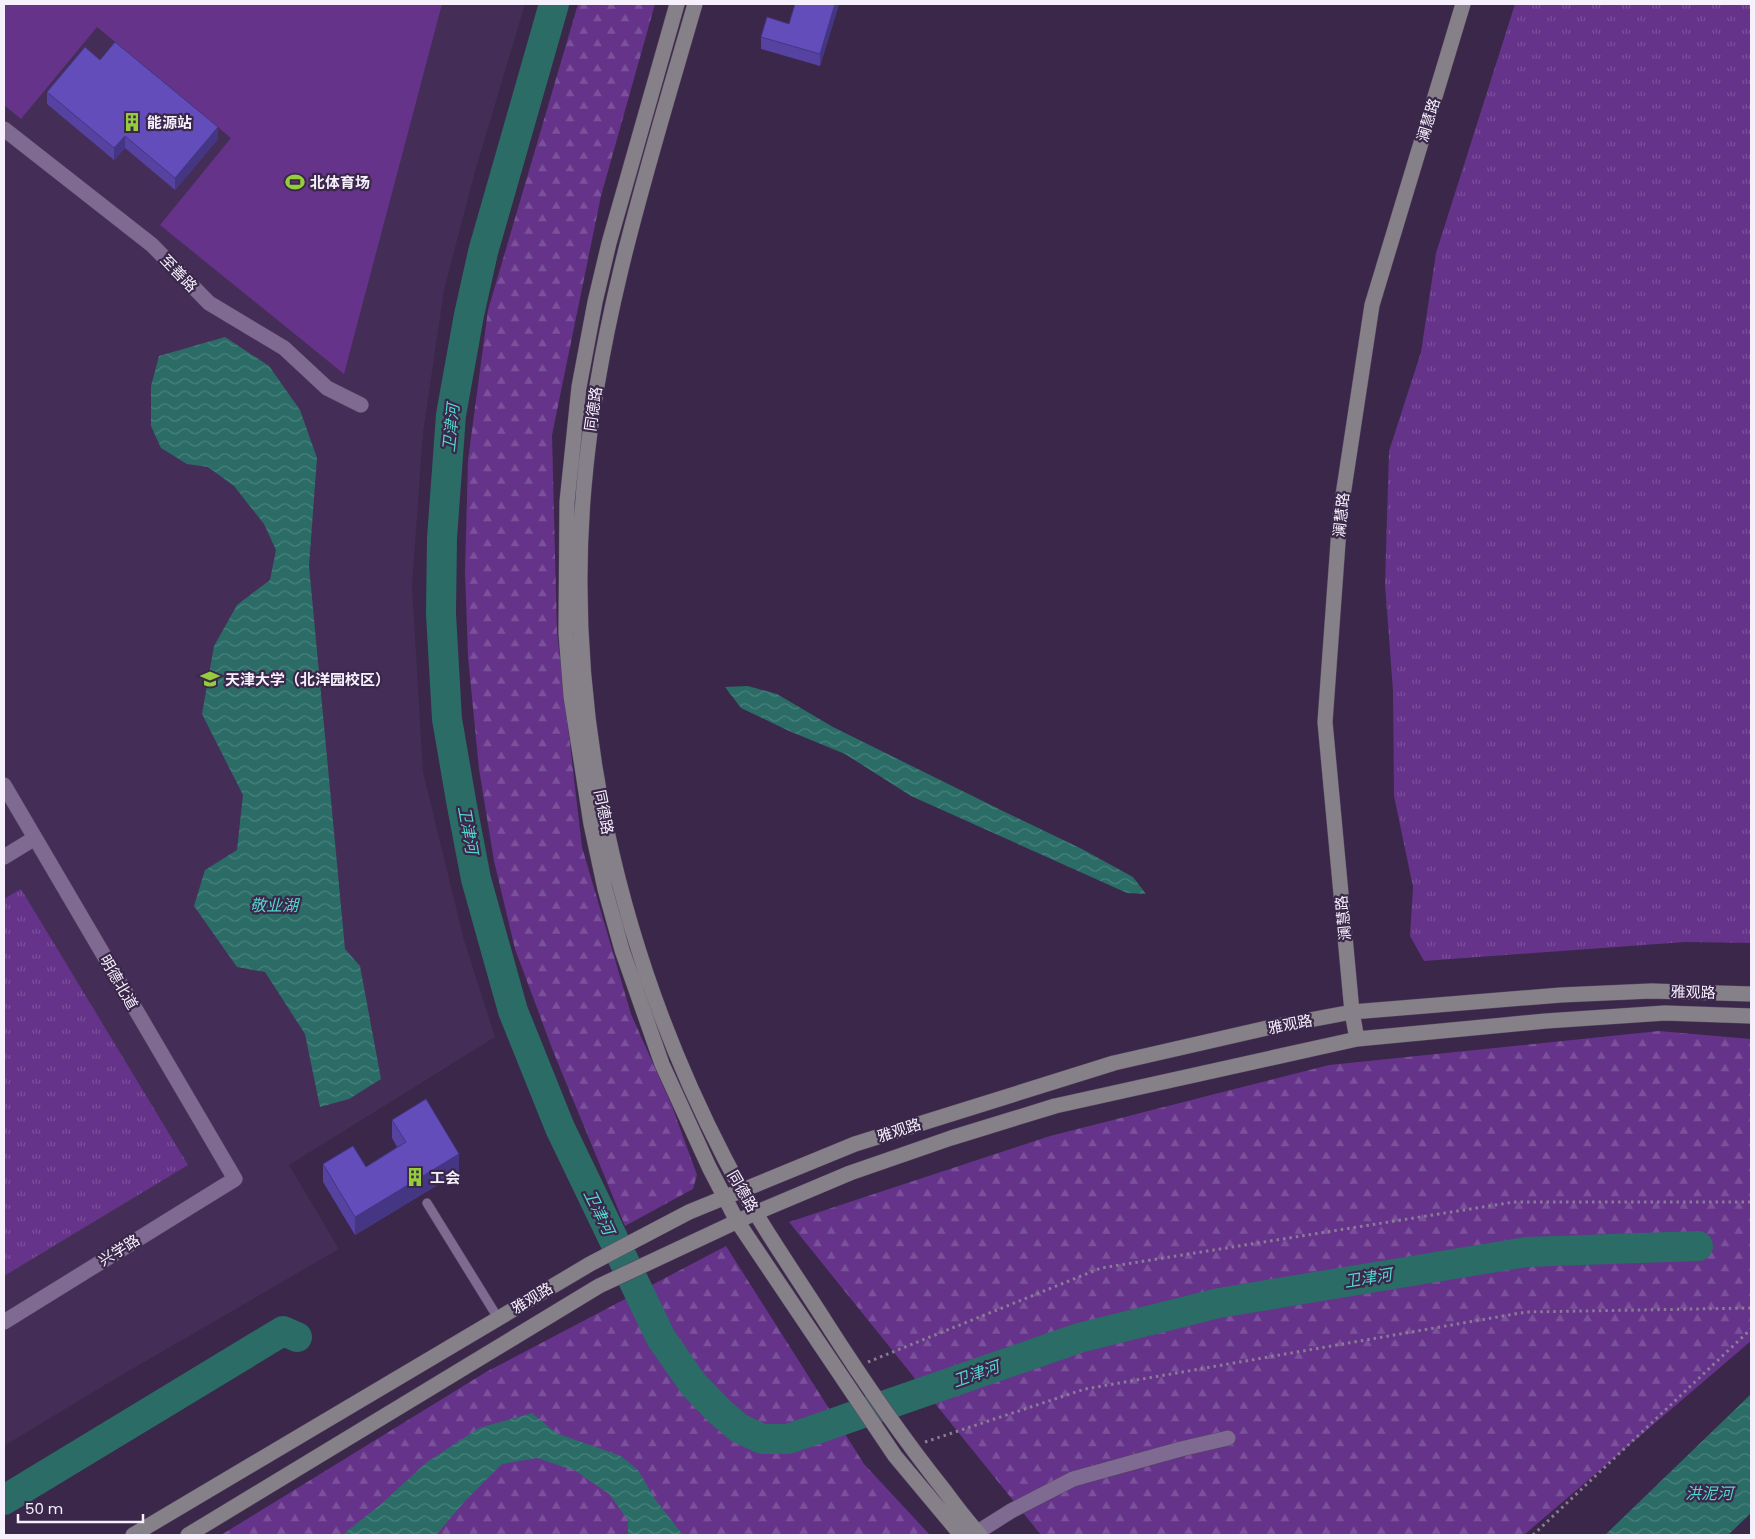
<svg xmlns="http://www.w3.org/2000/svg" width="1755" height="1539" font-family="Poppins,'Noto Sans SC',sans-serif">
<defs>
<pattern id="grass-tufts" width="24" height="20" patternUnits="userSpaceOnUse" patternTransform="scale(1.25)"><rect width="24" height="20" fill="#653389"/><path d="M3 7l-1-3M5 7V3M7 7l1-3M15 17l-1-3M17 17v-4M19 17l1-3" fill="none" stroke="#7c519b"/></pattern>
<pattern id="forest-firs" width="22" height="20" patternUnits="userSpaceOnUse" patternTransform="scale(1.25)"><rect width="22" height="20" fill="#653389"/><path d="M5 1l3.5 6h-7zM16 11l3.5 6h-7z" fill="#7c519b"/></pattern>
<pattern id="water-waves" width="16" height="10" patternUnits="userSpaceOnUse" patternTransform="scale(1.25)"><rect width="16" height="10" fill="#2b6c67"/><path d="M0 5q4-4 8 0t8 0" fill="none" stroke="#4a817e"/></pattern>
</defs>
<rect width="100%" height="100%" fill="#3a2749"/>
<path fill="#442e57" d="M 4,4 L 525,4 L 476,168 L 444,290 L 423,433 L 412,586 L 423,772 L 464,940 L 495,1037 L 289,1165 L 339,1249 L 108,1383 L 4,1446 Z"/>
<path fill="url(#grass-tufts)" d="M 1515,4 L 1751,4 L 1751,943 L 1685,942 L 1424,961 L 1410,936 L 1413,887 L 1394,796 L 1393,691 L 1385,585 L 1389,451 L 1421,352 L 1436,253 Z
M 21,889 L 188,1165 L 4,1276 L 4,899 Z"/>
<path fill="url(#forest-firs)" d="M 578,4 L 655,4 L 601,196 L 552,435 L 557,632 L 582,847 L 631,1014 L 672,1106 L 697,1175 L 693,1189 L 625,1226 L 553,1051 L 515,949 L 494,861 L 479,769 L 468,657 L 465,571 L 468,460 L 488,310 Z
M 1659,1031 L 1751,1039 L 1751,1341 L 1524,1535 L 1041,1535 L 789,1222 L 1050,1136 L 1329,1065 Z
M 726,1246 L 864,1464 L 930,1535 L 221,1535 L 486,1372 Z"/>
<path fill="#653389" d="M 4,4 L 442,4 L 344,374 L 160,225 L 231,138 L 97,27 L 21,119 L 4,105 Z"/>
<path fill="url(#water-waves)" d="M 225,337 L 269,366 L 300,410 L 317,458 L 309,566 L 345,949 L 360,966 L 381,1079 L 349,1099 L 320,1107 L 305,1034 L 265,972 L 237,967 L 194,906 L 205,870 L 237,850 L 243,795 L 202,714 L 214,646 L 237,605 L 270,580 L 276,550 L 264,524 L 234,486 L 208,467 L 187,464 L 161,448 L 151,426 L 151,386 L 159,356 Z
M 748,686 L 777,694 L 833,727 L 1009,814 L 1082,849 L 1133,877 L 1146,894 L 1127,893 L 911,796 L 845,754 L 789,731 L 741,708 L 725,687 Z
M 1751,1394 L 1751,1513 L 1728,1535 L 1605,1535 Z
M 532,1413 L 556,1433 L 621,1456 L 638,1470 L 655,1499 L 683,1535 L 628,1535 L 628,1520 L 609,1494 L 576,1471 L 537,1458 L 502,1464 L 466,1500 L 436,1535 L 342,1535 L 380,1505 L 427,1462 L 479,1428 Z"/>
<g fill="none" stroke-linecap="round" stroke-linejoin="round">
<path stroke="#2b6c67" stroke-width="30" d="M 554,4 L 483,252 L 469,315 L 451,415 L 442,538 L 441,614 L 447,719 L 462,806 L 476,879 L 513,1011 L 560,1128 L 661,1338 L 693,1384 L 720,1412 L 739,1428 L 762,1439 L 788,1439 L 1079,1338 L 1219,1303 L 1526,1252 L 1698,1246
M 4,1500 L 283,1331 L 297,1337"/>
<g stroke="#544460" stroke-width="10">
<path id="lane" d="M 427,1203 L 498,1318"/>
</g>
<g stroke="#544460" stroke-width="16">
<path id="street" d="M 4,129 L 152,245 L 209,303 L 284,348 L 327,388 L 361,405
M 4,785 L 235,1179 L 4,1322
M 4,857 L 35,838
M 973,1535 L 1011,1511 L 1073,1479 L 1181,1449 L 1228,1438"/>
</g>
<g stroke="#544460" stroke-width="16">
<path id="secondary" d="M 677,4 L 609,243 L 595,302 L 579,387 L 567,502 L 566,633 L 571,696 L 591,824 L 605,889 L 622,950 L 662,1064 L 709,1167 L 737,1221 L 895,1456 L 961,1535
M 695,4 C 649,163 598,321 584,487 C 564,717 619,954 725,1159 C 754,1215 791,1268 825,1321 C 862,1379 901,1436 944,1490 C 955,1505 967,1521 980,1535
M 1357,1039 L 1352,1012 L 1325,722 L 1340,515 L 1372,305 L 1463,4
M 133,1535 L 590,1264 L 689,1212 L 855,1144 L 1114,1063 L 1267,1028 L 1352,1012 L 1561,995 L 1651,991 L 1751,994
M 188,1535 L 599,1286 L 755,1213 L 850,1173 L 951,1138 L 1055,1106 L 1357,1039 L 1546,1021 L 1665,1013 L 1751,1016"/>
</g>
<path stroke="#8a7c95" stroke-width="3" stroke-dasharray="2.5 4" stroke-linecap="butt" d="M 868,1362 L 1101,1268 L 1514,1202 L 1751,1202
M 925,1442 L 1085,1389 L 1526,1312 L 1751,1308
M 1533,1535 L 1751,1329"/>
<use href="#lane" stroke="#7f6a91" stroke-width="9"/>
<use href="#street" stroke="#7f6a91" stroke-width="15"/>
<use href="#secondary" stroke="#868088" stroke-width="15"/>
</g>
<path fill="#5542a1" d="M 839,4 L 820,66 L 761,49 L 761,37 Z
M 100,60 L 218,139 L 175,190 L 125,148 L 114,160 L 47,104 L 47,92 Z
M 392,1120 L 459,1172 L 355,1235 L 323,1182 L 323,1164 L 366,1167 L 397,1147 L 392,1138 Z"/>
<path fill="#453683" d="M 835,4 L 839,4 L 820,66 L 820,54 Z
M 218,127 L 218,139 L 175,190 L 175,178 Z
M 125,136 L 125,148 L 114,160 L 114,148 Z
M 459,1154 L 459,1172 L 355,1235 L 355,1217 Z"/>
<path fill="#634dbb" stroke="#453683" d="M 795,4 L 835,4 L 820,54 L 761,37 L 767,17 L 789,24 Z
M 115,42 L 218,127 L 175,178 L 125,136 L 114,148 L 47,92 L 85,47 L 100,60 Z
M 426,1099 L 459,1154 L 355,1217 L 323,1164 L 353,1146 L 366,1167 L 406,1142 L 392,1120 Z"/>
<defs>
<g id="building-bare" transform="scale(1.5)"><path d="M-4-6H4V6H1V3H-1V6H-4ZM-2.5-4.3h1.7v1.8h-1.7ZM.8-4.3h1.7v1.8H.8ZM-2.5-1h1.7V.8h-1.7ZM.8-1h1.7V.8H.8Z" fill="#95cc3b" stroke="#3a2749" stroke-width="2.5" paint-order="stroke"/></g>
<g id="stadium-bare" transform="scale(1.5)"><path d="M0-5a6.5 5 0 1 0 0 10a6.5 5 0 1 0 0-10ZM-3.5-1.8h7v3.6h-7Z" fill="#95cc3b" stroke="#3a2749" stroke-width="2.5" paint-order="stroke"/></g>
<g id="university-bare" transform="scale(1.5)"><path d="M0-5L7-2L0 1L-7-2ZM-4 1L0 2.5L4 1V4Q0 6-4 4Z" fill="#95cc3b" stroke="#3a2749" stroke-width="2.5" paint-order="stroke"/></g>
</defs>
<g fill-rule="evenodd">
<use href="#building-bare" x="132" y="122"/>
<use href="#stadium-bare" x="295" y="182"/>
<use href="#university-bare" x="210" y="679"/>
<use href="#building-bare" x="415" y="1177"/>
</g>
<g text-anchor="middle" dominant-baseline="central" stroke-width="4.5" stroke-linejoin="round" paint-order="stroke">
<g font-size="15" fill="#f6f0fd" stroke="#3a2749">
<text transform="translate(1428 120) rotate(-73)">澜慧路</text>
<text transform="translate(179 273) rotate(46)">至善路</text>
<text transform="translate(593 409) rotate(-82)">同德路</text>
<text transform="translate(1341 515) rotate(-84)">澜慧路</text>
<text transform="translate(604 812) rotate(79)">同德路</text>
<text transform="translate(1343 918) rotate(-95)">澜慧路</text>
<text transform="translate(119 982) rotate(60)">明德北道</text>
<text transform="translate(1693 992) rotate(1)">雅观路</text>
<text transform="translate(1290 1024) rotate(-11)">雅观路</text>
<text transform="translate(899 1130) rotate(-18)">雅观路</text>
<text transform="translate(743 1191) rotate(60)">同德路</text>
<text transform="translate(119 1250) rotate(-32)">兴学路</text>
<text transform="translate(532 1298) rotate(-31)">雅观路</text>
</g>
<g font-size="15" font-weight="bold" fill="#f6f0fd" stroke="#3a2749" text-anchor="start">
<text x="147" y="122">能源站</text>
<text x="310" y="182">北体育场</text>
<text x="225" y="679">天津大学（北洋园校区）</text>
<text x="430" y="1177">工会</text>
</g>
<g font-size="16" font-style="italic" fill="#51d8cf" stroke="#3a2749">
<text transform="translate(451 428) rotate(-84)">卫津河</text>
<text transform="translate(468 830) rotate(80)">卫津河</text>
<text x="274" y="905">敬业湖</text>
<text transform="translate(599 1212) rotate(64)">卫津河</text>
<text transform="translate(1368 1278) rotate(-9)">卫津河</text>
<text transform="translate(976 1374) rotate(-19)">卫津河</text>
<text x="1709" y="1493">洪泥河</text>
</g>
</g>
<rect width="1755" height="1539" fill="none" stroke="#f6f0fd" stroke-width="10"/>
<path d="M18 1514v8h125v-8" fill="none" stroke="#f6f0fd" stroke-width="2.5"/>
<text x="25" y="1514" font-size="15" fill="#f6f0fd" stroke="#3a2749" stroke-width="4" paint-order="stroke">50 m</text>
</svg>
